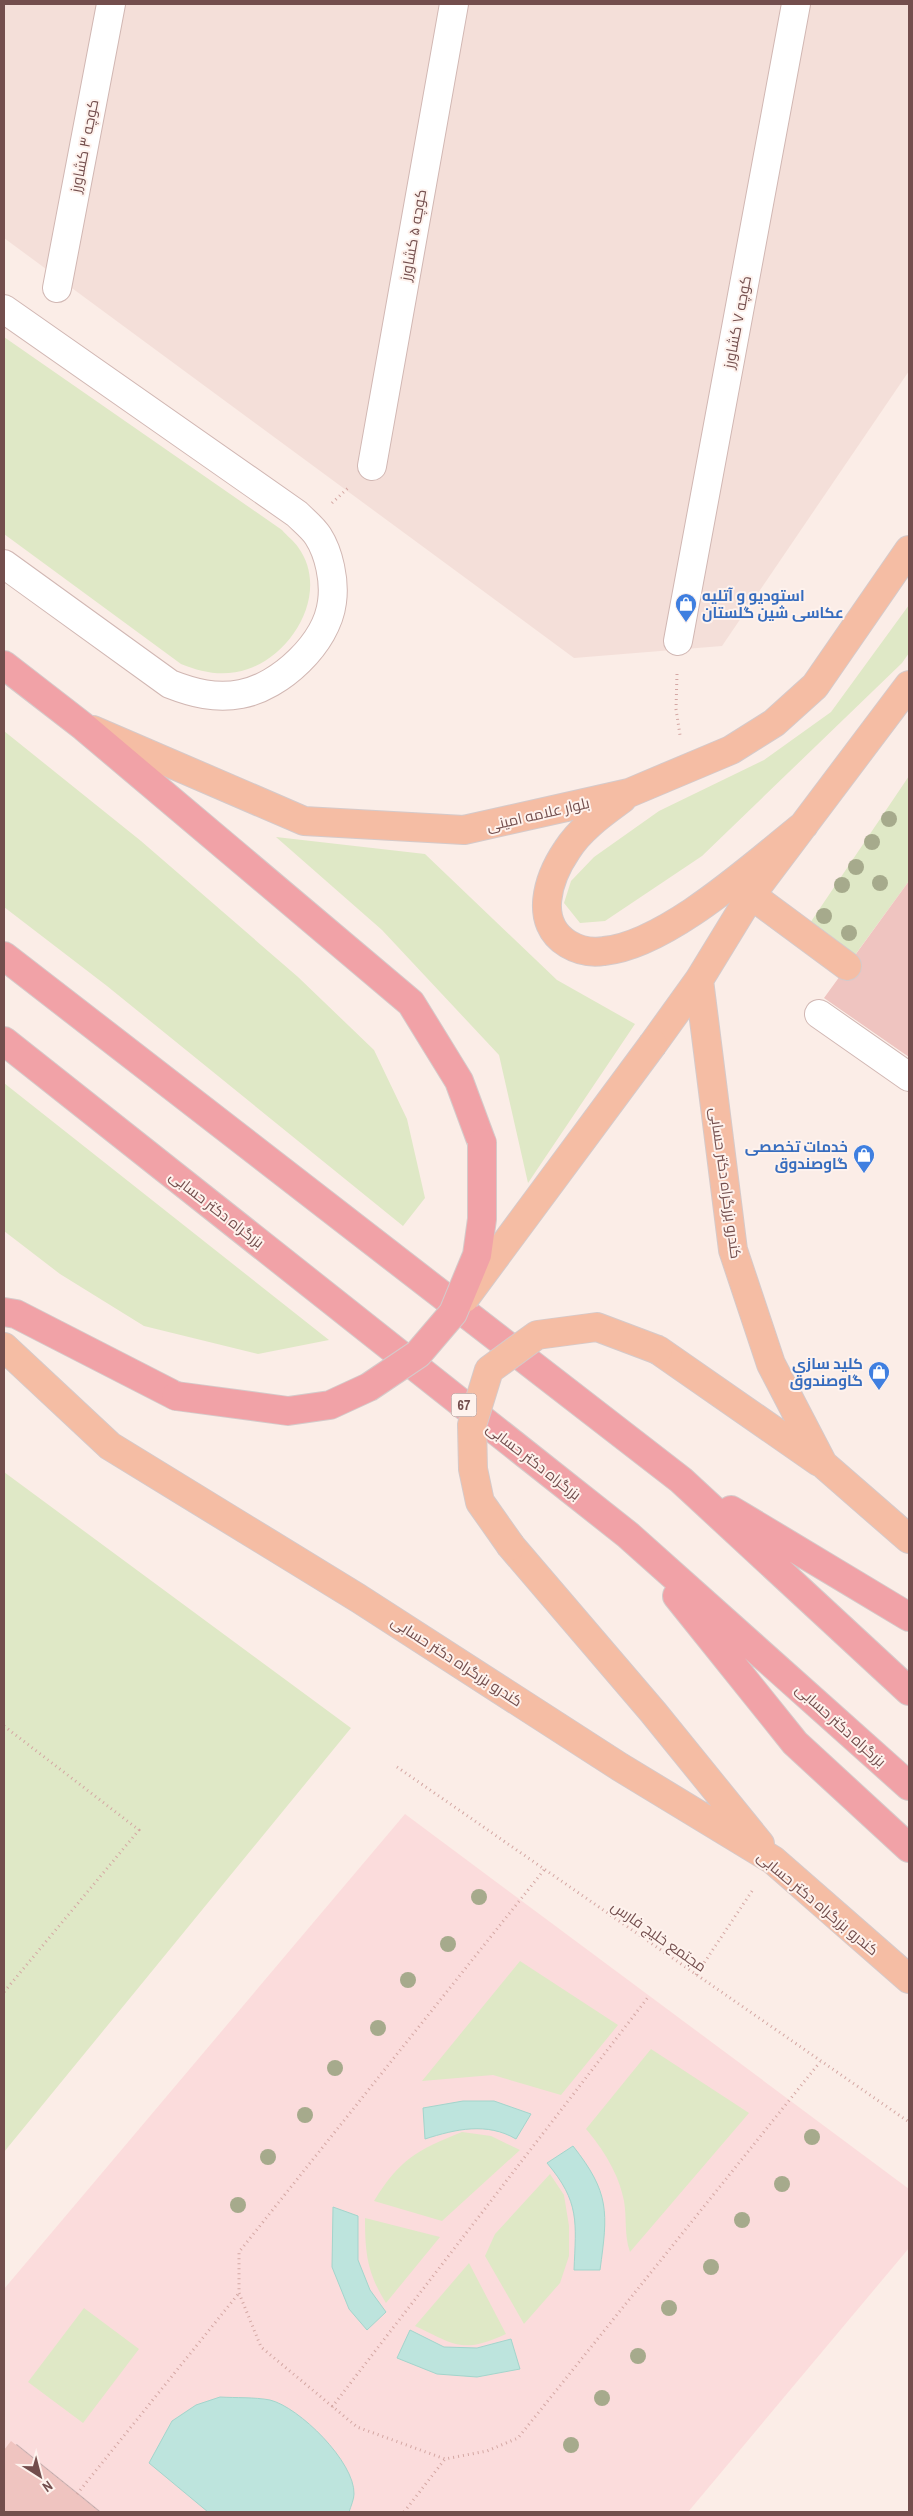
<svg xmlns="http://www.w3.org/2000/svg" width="913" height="2516" font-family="'Archivo Narrow',Cairo,sans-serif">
<defs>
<filter id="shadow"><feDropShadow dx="5.5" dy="3" stdDeviation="0" flood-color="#0004"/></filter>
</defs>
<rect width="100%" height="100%" fill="#fbede7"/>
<path fill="#f4dfd9" d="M 4,4 L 909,4 L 909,371 L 722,646 L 574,658 L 4,238 Z"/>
<path fill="#fbdcdc" d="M 405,1814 L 909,2189 L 909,2248 L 688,2512 L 4,2512 L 4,2289 Z"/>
<path fill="#dfe8c6" d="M 4,337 L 282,530 C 287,536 294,541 298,547 C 330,591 294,653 248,669 C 225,677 203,673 181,664 L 4,534 Z
M 909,605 L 909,653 L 902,663 L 702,856 L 605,921 L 580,923 L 564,903 L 571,881 L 594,857 L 659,811 L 764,760 L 831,712 Z
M 4,731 L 141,841 L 298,977 L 374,1050 L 407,1119 L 425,1198 L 403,1226 L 107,986 L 4,907 Z
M 909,776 L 909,881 L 855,955 L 810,923 Z
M 276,837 L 425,854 L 557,980 L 635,1024 L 528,1183 L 499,1055 L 382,930 Z
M 4,1083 L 329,1340 L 258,1354 L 144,1326 L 60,1274 L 4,1231 Z
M 4,1472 L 351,1728 L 4,2152 Z
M 520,1961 L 618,2025 L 561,2095 L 493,2075 L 422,2081 Z
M 651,2049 L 749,2113 L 630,2252 C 624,2235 627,2218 624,2201 C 619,2174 603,2149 586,2129 Z
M 462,2132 L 491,2136 L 520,2150 L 442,2221 L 374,2201 C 400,2159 417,2150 462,2132 Z
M 550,2174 L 564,2195 L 569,2226 L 569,2256 L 560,2283 L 524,2324 L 485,2256 L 495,2234 Z
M 365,2218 L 440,2237 L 386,2303 C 367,2273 365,2252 365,2218 Z
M 469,2263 L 506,2334 C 463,2354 455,2345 415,2326 Z
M 84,2308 L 139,2349 L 83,2423 L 28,2382 Z"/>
<path fill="#bde4dd" stroke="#a3d5cc" d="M 463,2101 L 494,2101 L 531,2114 L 516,2139 C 487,2122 456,2129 425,2139 L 423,2108 Z
M 573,2146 C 610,2193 608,2212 600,2270 L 574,2270 C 576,2222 580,2202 547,2163 Z
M 333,2207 L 358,2216 L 358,2260 L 370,2290 L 386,2312 L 367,2330 L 349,2309 L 332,2267 Z
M 410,2330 L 444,2347 L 477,2348 L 511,2339 L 520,2369 L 477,2377 L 437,2374 L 397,2358 Z
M 220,2397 C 236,2398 254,2397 270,2400 C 299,2407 355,2462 354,2494 C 354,2499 351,2506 349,2512 L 208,2512 L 149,2463 L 172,2421 L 196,2405 Z"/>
<path fill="#efc4c0" filter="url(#shadow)" d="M 909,881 L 909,1057 L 824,998 Z
M 11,2441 L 77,2494 L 99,2512 L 4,2512 L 4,2450 Z"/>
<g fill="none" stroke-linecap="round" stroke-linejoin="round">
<g stroke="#d1b7b3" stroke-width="30">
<path id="minor" d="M 57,288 L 111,4
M 4,309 L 297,514 C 304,521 313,528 318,536 C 329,553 335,581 332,602 C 327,643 280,687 241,694 C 216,699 193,693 170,684 L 4,564
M 372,466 L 454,4
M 678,641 L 796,4
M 819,1014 L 909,1077"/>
</g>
<g stroke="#d5caca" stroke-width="30">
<path id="major" d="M 93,730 L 304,821 L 464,830 L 629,793 L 731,750 L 774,723 L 815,686 L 909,550
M 622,799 C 603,813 580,829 567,850 C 548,878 533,923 568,944 C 578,950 591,953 604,951 C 667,945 755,864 804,825
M 751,895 L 847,966
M 699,980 L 733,1250 L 771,1364 L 823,1464 L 909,1539
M 653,1044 L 699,980 L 751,895 L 909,685
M 4,1347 L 110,1446 L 358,1598 L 620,1767 L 773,1860 L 909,1979
M 658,1350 L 819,1462
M 511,1546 L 653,1712 L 760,1844"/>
</g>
<g stroke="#d5caca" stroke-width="30">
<path id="highway" d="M 4,665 L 84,727 L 411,1003 L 459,1081 L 482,1143
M 4,956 L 681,1480 L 909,1691
M 4,1041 L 628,1535 L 909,1786
M 4,1312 L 16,1314 L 176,1396
M 731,1510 L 909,1617
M 677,1596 L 795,1743 L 909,1848"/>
</g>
<path stroke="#d4a7a3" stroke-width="3" stroke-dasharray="1 4" stroke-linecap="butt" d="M 332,503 L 348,488
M 677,674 L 676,709 L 680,735
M 4,1726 L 139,1830 L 4,1992
M 397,1767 L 909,2122
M 544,1870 L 239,2252 L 239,2293 L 261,2347 L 357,2427 L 445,2459 L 487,2451 L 518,2438 L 820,2062
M 696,1975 L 754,1888
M 332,2407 L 649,1996
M 77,2494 L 239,2293
M 404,2512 L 445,2459"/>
<use href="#minor" stroke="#fff" stroke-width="28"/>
<use href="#major" stroke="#f5bda4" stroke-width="28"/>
<use href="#highway" stroke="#f1a2a7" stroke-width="28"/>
<g stroke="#d5caca" stroke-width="30" stroke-linecap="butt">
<path id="major-bridge" d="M 465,1298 L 653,1044
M 511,1546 L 480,1502 L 473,1469 L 472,1425 L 489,1370 L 537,1335 L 597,1327 L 658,1350"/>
</g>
<g stroke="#d5caca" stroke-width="30" stroke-linecap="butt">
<path id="highway-bridge" d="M 176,1396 L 288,1411 L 330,1405 L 369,1387 L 418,1354 L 453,1313 L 477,1255 L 482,1219 L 482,1143"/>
</g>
<use href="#major-bridge" stroke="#f5bda4" stroke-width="28"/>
<use href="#highway-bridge" stroke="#f1a2a7" stroke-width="28"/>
</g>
<g fill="#a6aa8c">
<circle cx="889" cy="819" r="8"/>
<circle cx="872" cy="842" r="8"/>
<circle cx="856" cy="867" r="8"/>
<circle cx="880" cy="883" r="8"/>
<circle cx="842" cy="885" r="8"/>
<circle cx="824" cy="916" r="8"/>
<circle cx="849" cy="933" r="8"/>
<circle cx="479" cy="1897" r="8"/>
<circle cx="448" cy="1944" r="8"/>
<circle cx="408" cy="1980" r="8"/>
<circle cx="378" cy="2028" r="8"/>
<circle cx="335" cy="2068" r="8"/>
<circle cx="305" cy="2115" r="8"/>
<circle cx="812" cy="2137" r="8"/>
<circle cx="268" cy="2157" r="8"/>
<circle cx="782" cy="2184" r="8"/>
<circle cx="238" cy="2205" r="8"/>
<circle cx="742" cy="2220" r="8"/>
<circle cx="711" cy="2267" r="8"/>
<circle cx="669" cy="2308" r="8"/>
<circle cx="638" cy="2356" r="8"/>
<circle cx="602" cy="2398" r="8"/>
<circle cx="571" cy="2445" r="8"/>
</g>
<defs>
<g id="shop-pin" transform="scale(1.125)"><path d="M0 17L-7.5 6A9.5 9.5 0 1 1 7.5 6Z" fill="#3f7fe0" stroke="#fef2ed"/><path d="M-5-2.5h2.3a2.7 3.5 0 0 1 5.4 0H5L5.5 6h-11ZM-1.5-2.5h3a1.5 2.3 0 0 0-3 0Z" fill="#fff"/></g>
</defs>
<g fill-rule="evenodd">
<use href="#shop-pin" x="686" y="604"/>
<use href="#shop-pin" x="864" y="1155"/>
<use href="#shop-pin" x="879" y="1372"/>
</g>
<g text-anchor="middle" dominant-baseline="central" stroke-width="4" stroke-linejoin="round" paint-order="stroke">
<rect fill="#fef2ed" stroke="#9d7f7d" stroke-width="1" x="451.5" y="1393.5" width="25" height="23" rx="4"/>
<g font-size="14" font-weight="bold" fill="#734e4d">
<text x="464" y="1405">67</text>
</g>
<g font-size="15" fill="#734e4d" stroke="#fef2ed">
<text transform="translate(84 146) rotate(-79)">کوچه ۳ کشاورز</text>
<text transform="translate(413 235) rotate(-80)">کوچه ۵ کشاورز</text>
<text transform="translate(737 322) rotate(-79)">کوچه ۷ کشاورز</text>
<text transform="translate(538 814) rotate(-13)">بلوار علامه امینی</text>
<text transform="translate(726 1183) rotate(82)">کندرو بزرگراه دکتر حسابی</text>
<text transform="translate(217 1209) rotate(38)">بزرگراه دکتر حسابی</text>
<text transform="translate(534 1461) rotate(38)">بزرگراه دکتر حسابی</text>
<text transform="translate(457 1661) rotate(33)">کندرو بزرگراه دکتر حسابی</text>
<text transform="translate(841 1725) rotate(42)">بزرگراه دکتر حسابی</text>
<text transform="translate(818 1903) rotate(40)">کندرو بزرگراه دکتر حسابی</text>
<text transform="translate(659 1936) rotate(35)">مجتمع خلیج فارس</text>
</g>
<g font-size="15" font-weight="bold" fill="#366cbe" stroke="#fef2ed" text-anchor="end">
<text x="702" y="595" text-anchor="start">استودیو و آتلیه<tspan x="702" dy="17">عکاسی شین گلستان</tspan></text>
<text x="848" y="1146">خدمات تخصصی<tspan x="848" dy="17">گاوصندوق</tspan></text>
<text x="863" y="1363">کلید سازی<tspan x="863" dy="17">گاوصندوق</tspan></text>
</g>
</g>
<rect width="913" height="2516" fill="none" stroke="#734e4d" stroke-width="10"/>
<g transform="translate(40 2476) rotate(144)" stroke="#fef2ed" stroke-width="4" paint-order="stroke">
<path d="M0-4L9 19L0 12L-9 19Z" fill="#734e4d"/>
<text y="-8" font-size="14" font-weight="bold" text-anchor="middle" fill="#734e4d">N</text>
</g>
</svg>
